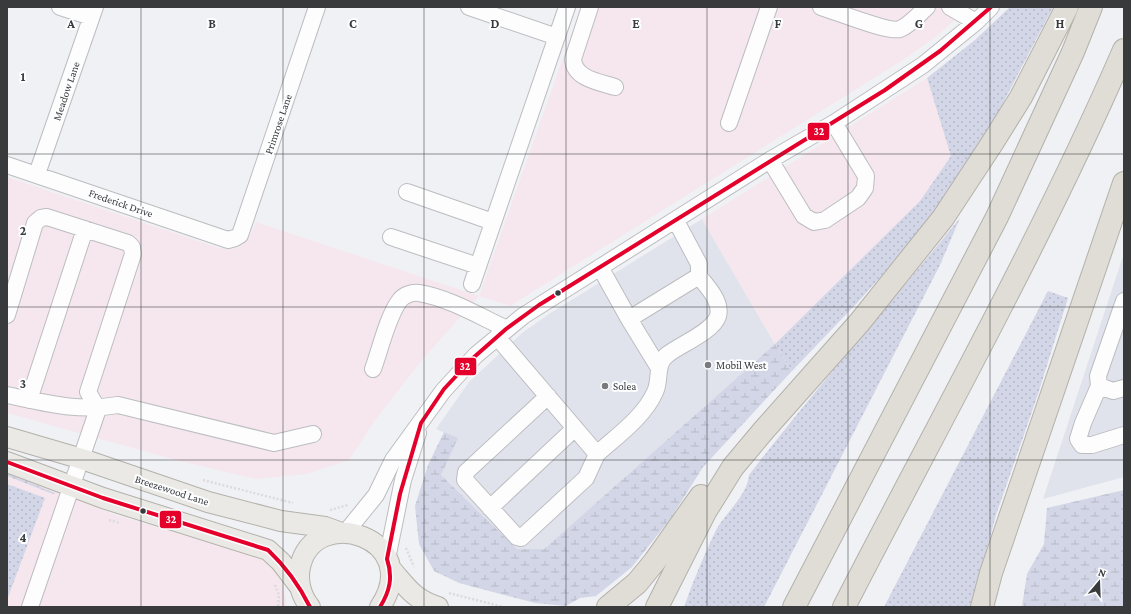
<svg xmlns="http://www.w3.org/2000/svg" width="1131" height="614" font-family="'Crimson Pro',serif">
<defs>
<pattern id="grass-dots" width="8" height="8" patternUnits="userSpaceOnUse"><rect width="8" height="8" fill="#d2d6e6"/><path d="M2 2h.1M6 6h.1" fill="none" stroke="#b5b8c6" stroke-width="1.8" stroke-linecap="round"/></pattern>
<pattern id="wetland-marsh" width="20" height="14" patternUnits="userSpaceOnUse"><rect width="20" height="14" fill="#d2d6e6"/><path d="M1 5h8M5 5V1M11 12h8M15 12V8" fill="none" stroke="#b5b8c6"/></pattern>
</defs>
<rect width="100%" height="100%" fill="#f0f1f5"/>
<path fill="#e1e3ec" d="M 702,219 L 775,344 L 544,549 L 517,549 L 441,475 L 457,438 L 436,429 L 469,382 L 522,333 L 549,314 Z
M 1124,253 L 1124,477 L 1043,499 Z"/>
<path fill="#f5e7ed" d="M 581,7 L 969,7 L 937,36 L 909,56 L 510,306 L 479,296 L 422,360 L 376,419 L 349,460 L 307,474 L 255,479 L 172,459 L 7,413 L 7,177 L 219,248 L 230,249 L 242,245 L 250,237 L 256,222 L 479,296 Z
M 927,78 L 951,156 L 920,201 L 775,344 L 702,219 Z
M 7,472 L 113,514 L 235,550 L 262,560 L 274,570 L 282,583 L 286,599 L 286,607 L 7,607 Z"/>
<path fill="url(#grass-dots)" d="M 1010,7 L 1053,7 L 991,126 L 945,198 L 907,247 L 858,302 L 792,371 L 775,344 L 920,201 L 951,156 L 927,78 L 975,40 Z
M 960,218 L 940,265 L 764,607 L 684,607 C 693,581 704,555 716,530 C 726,512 747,496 749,475 C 817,387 890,304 960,218 Z
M 1048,291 L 1068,298 L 1038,394 L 996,515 L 971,607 L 884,607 Z
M 7,473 L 55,493 L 53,494 L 7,476 Z
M 7,484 L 45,498 L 7,600 Z"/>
<path fill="url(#wetland-marsh)" d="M 775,344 L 792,371 L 703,467 L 671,518 L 632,567 L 596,596 L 580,598 L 566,606 L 535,603 L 459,583 L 434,571 L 419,544 L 415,506 L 428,465 L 444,432 L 458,438 L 441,475 L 517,549 L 544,549 Z
M 1124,490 L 1124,607 L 1022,607 L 1027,574 L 1044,544 L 1047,508 Z"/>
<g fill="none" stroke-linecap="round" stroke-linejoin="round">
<g stroke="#bcbdc0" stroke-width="18">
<path id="minor" d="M 60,7 L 91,17
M 469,7 L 557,37
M 590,7 L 573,59 C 574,79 600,82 615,87
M 821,7 C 835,11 889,33 900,29 C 910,25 919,14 927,7
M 950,7 L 976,22
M 729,123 L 769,7
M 770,160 L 804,216 L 814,222 L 825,220 L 858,198 L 865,188 L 866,176 L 834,123
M 7,165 L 228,240 L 235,238 L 240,235 L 317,7
M 37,174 L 95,7
M 407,192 L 493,222
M 391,237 L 478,266
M 600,267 L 629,319 L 699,276 L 699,264 L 676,221
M 472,284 L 567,7
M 1124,301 L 1098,376 L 1099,386 L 1113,391 L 1124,388
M 7,315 L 35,223 L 41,218 L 47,217 L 128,243 L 132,247 L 133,254 L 88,392 L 98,409 L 30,607
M 629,319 L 659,368
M 497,337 L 597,454 L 586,478 L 521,538 L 517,537 L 465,480 L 466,472 L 548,396
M 373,369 C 380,350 388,315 400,300 C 404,295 412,292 419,293 C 449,298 479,316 507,329
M 1099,386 L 1083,423 L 1078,439 L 1082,445 L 1092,445 L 1124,435
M 7,395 C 46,403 77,412 118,405 L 274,443 L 313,434
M 29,400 L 85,229
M 597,454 C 617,436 644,417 655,392 C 661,380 655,364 667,355 C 679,345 713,332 718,316 C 722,301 707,287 699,276
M 490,508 L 575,428
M 346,532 L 376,495 L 393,460 L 443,391 L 476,355 L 523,316 L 770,160 L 834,123 L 923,65 L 976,22 L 991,7
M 387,559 L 403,480 L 418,433"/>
</g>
<g stroke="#b3b1aa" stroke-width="22">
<path id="major" d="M 7,437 L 82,459 L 208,502 L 281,521 L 325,527 L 339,532
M 7,462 L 103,498 L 268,550 L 281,562 L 300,587
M 390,568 C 407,587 413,599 438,607
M 310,607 C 301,596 297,581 300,567 C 314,502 426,538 380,607"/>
</g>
<g stroke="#b3b1aa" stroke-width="24">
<path id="highway" d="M 608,607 L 637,583 L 655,561 L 701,496
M 657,607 L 705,512 L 733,467 L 764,430 L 859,323 L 943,218 L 991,145 L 1021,97 L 1067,7
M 794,607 L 997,217 L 1073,52 L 1091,7
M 844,607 C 939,422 1041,241 1124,50
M 982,607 L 991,573 L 1124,183"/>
</g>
<path stroke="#dbdbdc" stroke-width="2.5" stroke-dasharray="2 2" stroke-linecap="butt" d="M 203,480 L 293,503
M 330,510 L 348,505
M 109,520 L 120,523
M 406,548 L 414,567
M 275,585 L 279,595 L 278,607
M 449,593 L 503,607"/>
<use href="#minor" stroke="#fdfdfe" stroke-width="16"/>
<use href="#major" stroke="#ebe9e5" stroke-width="20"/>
<use href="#highway" stroke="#dfddd5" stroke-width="22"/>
<g stroke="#fdfeff" stroke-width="7">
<path id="bus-1" d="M 7,462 L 103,498 L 268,550 C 286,567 299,585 310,607
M 387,559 L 400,494 L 421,423 L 444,389 L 473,358 L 506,329 L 539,305 L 885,90 L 940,51 L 991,7
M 380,607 C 390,591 393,577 387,559"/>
</g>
<use href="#bus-1" stroke="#e4002b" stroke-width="4"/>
</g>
<path fill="none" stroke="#393a3c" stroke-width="1" stroke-opacity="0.55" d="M 141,7 L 141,607M 283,7 L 283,607M 424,7 L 424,607M 566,7 L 566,607M 707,7 L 707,607M 848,7 L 848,607M 990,7 L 990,607M 7,154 L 1124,154M 7,307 L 1124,307M 7,460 L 1124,460"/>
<g fill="#393a3c" stroke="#fdfeff" stroke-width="1.5">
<circle cx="558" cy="293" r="3.5"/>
<circle cx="143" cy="511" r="3.5"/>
</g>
<g fill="#797a7d" stroke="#fdfeff" stroke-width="1.5">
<circle cx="708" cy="365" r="4"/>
<circle cx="605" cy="386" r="4"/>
</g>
<g text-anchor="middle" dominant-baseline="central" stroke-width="4" stroke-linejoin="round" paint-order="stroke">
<g font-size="11" fill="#393a3c" stroke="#fdfeff">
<text transform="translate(66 91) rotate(-71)">Meadow Lane</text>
<text transform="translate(278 124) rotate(-71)">Primrose Lane</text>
<text transform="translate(121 203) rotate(19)">Frederick Drive</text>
<text transform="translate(172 490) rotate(18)">Breezewood Lane</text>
</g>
<g font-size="11" fill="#393a3c" stroke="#fdfeff" text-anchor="start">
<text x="716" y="365">Mobil West</text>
<text x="613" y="386">Solea</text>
</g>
</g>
<g font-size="13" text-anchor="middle" font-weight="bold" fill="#393a3c" stroke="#fdfeff" stroke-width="4" stroke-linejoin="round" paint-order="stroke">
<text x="71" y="28">A</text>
<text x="212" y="28">B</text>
<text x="353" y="28">C</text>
<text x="495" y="28">D</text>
<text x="636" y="28">E</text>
<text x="778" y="28">F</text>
<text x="919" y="28">G</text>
<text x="1060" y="28">H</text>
<text x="23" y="81">1</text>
<text x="23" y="235">2</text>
<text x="23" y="388">3</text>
<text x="23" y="542">4</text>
</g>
<g stroke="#fdfeff" stroke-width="1.5">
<rect x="807" y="122" width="23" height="19" rx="4" fill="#e4002b"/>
<rect x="454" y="357" width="23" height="19" rx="4" fill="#e4002b"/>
<rect x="159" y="510" width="23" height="19" rx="4" fill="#e4002b"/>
</g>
<g font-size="11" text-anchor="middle" font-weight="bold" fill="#fff">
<text x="819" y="135">32</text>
<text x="465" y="370">32</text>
<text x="171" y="523">32</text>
</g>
<rect width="1131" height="614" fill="none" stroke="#393a3c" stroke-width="16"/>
<g transform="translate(1099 582) rotate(19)" stroke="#fdfeff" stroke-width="3" paint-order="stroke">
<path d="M0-3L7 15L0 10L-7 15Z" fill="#393a3c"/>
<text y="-6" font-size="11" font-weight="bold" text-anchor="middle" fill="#393a3c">N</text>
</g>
</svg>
